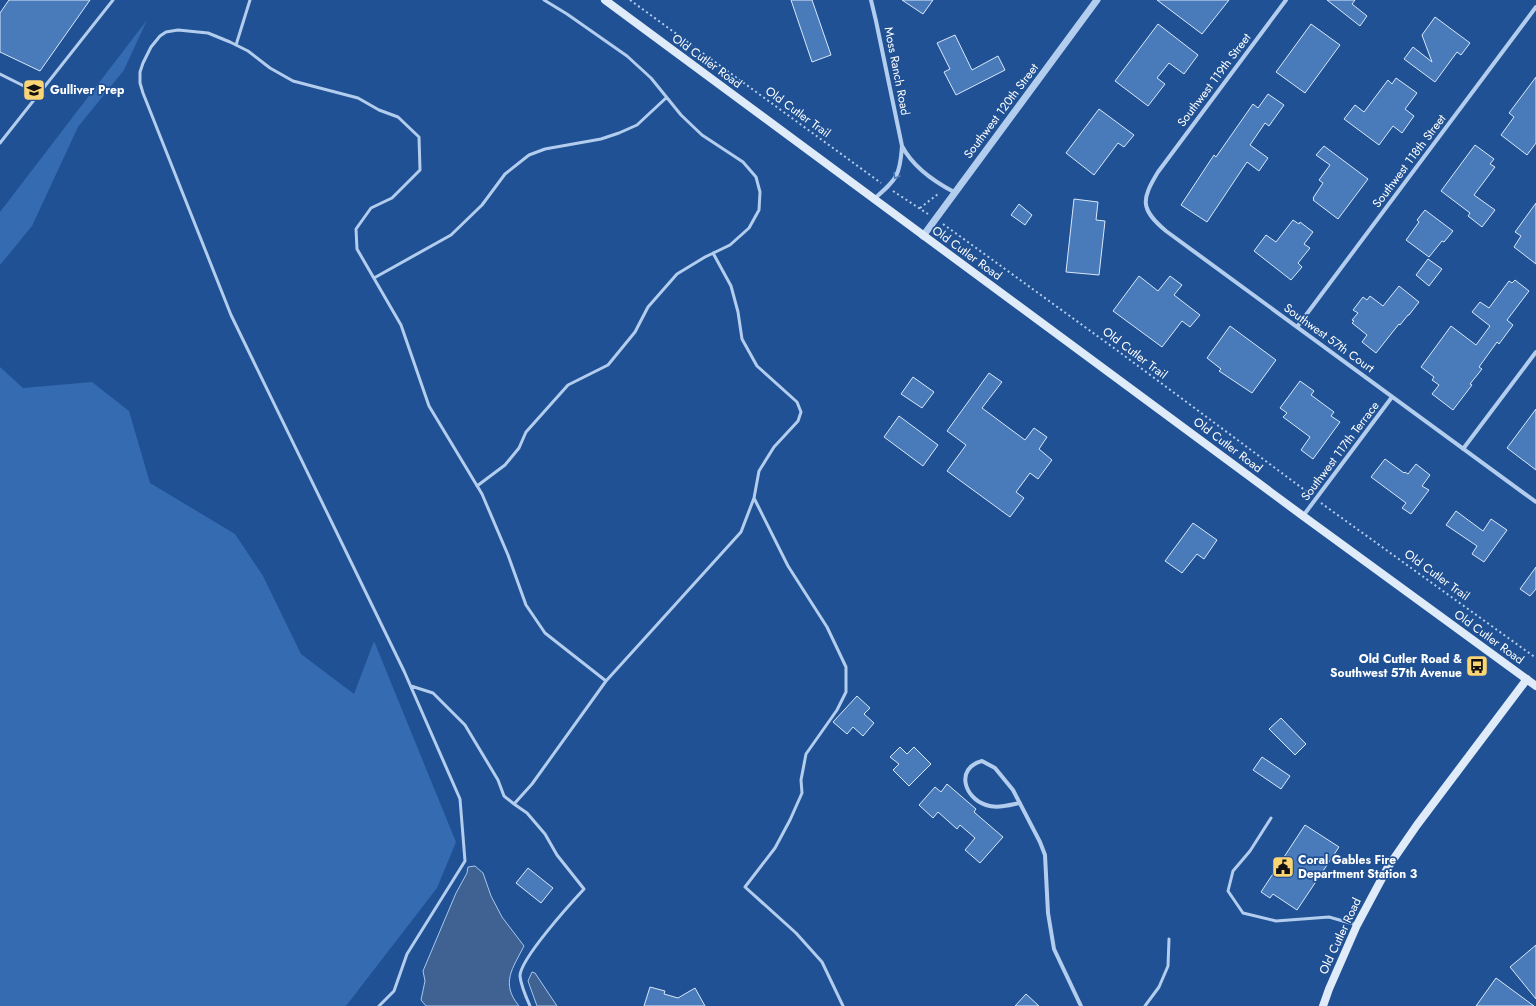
<svg xmlns="http://www.w3.org/2000/svg" width="1536" height="1006" font-family="Jost,sans-serif">
<rect width="100%" height="100%" fill="#205194"/>
<path fill="#346bb1" d="M 147,20 L 124,70 L 78,127 L 32,226 L 0,265 L 0,212 Z
M 0,367 L 23,388 L 92,382 L 129,411 L 150,483 L 235,534 L 263,576 L 301,654 L 354,694 L 374,641 L 456,842 L 437,888 L 346,1006 L 0,1006 Z"/>
<path fill="#3f6292" stroke="#a7c8ef" d="M 475,866 L 483,873 L 491,896 L 502,917 L 524,946 C 513,968 500,983 519,1006 L 426,1006 L 421,1000 L 425,981 L 423,971 L 456,893 L 467,873 L 468,867 Z
M 532,972 L 535,973 L 557,1006 L 537,1006 L 528,981 Z"/>
<path fill="#497aba" stroke="#d9e8fa" d="M 9,0 L 90,0 L 40,71 L 0,52 L 0,13 Z
M 791,0 L 812,0 L 831,55 L 812,62 Z
M 902,0 L 933,0 L 923,14 Z
M 1157,0 L 1229,0 L 1202,34 Z
M 1327,0 L 1355,0 L 1352,4 L 1367,16 L 1360,26 Z
M 1435,17 L 1470,43 L 1461,55 L 1457,52 L 1435,82 L 1404,59 L 1413,47 L 1432,62 L 1422,35 Z
M 1158,24 L 1198,55 L 1184,74 L 1169,63 L 1157,78 L 1165,84 L 1148,106 L 1115,81 Z
M 1311,24 L 1340,45 L 1305,93 L 1276,72 Z
M 955,35 L 972,70 L 998,56 L 1005,70 L 956,95 L 944,72 L 950,69 L 937,43 Z
M 1536,77 L 1536,143 L 1527,155 L 1501,135 L 1514,117 L 1509,113 Z
M 1396,78 L 1417,93 L 1405,109 L 1414,116 L 1402,133 L 1393,126 L 1379,145 L 1344,119 L 1355,105 L 1364,112 L 1388,80 L 1392,84 Z
M 1268,94 L 1284,105 L 1269,126 L 1265,123 L 1250,145 L 1268,158 L 1259,171 L 1247,162 L 1207,222 L 1181,205 L 1214,155 L 1216,157 L 1253,104 L 1258,108 Z
M 1099,109 L 1134,135 L 1124,147 L 1118,143 L 1094,175 L 1066,153 Z
M 1475,145 L 1494,159 L 1490,164 L 1495,167 L 1474,195 L 1495,210 L 1482,227 L 1468,216 L 1470,213 L 1441,191 Z
M 1324,146 L 1368,179 L 1338,219 L 1313,200 L 1314,199 L 1313,198 L 1323,183 L 1319,180 L 1330,165 L 1316,155 Z
M 1074,199 L 1098,202 L 1096,220 L 1105,221 L 1099,275 L 1066,272 Z
M 1536,203 L 1536,264 L 1514,247 L 1521,236 L 1515,232 Z
M 1019,204 L 1032,215 L 1025,225 L 1011,215 Z
M 1425,210 L 1453,231 L 1444,242 L 1442,241 L 1429,257 L 1406,240 L 1419,222 L 1417,220 Z
M 1293,220 L 1299,224 L 1300,222 L 1313,232 L 1304,244 L 1310,248 L 1298,263 L 1302,267 L 1291,280 L 1254,251 L 1266,235 L 1276,242 Z
M 1428,259 L 1442,269 L 1429,286 L 1416,275 Z
M 1139,276 L 1158,291 L 1170,276 L 1182,285 L 1174,295 L 1200,315 L 1190,327 L 1182,321 L 1162,347 L 1113,311 Z
M 1515,280 L 1529,291 L 1507,320 L 1513,325 L 1499,344 L 1497,342 L 1479,367 L 1482,369 L 1470,384 L 1472,385 L 1453,410 L 1432,394 L 1439,385 L 1432,380 L 1434,377 L 1421,367 L 1451,326 L 1476,345 L 1490,326 L 1472,312 L 1480,302 L 1489,308 L 1509,281 L 1512,283 Z
M 1399,286 L 1419,302 L 1409,315 L 1408,315 L 1400,325 L 1399,324 L 1376,353 L 1362,342 L 1367,335 L 1352,323 L 1354,321 L 1352,320 L 1358,313 L 1353,310 L 1363,297 L 1367,300 L 1370,296 L 1383,306 Z
M 1230,326 L 1276,360 L 1252,393 L 1219,371 L 1221,369 L 1207,358 Z
M 989,373 L 1002,382 L 982,408 L 1025,440 L 1034,428 L 1047,437 L 1039,449 L 1052,460 L 1038,479 L 1030,473 L 1016,492 L 1024,498 L 1010,517 L 947,471 L 966,445 L 947,431 Z
M 913,377 L 934,392 L 922,408 L 901,394 Z
M 1300,381 L 1314,391 L 1311,395 L 1334,412 L 1331,416 L 1340,422 L 1313,459 L 1301,450 L 1310,437 L 1283,417 L 1287,413 L 1280,408 Z
M 1536,409 L 1536,470 L 1507,448 Z
M 899,416 L 938,445 L 923,466 L 884,437 Z
M 1385,459 L 1404,473 L 1405,472 L 1408,474 L 1416,464 L 1430,475 L 1422,486 L 1429,490 L 1411,514 L 1402,508 L 1406,503 L 1371,477 Z
M 1456,511 L 1483,531 L 1491,519 L 1507,530 L 1484,562 L 1472,554 L 1477,546 L 1446,525 Z
M 1193,523 L 1217,540 L 1204,559 L 1197,554 L 1182,573 L 1165,561 Z
M 1536,567 L 1536,589 L 1530,596 L 1520,589 Z
M 857,696 L 870,708 L 864,714 L 874,723 L 863,736 L 853,727 L 847,734 L 833,722 Z
M 1281,718 L 1306,744 L 1295,755 L 1269,729 Z
M 900,747 L 907,754 L 914,747 L 931,764 L 909,786 L 893,770 L 899,764 L 890,757 Z
M 1262,757 L 1290,776 L 1281,789 L 1253,770 Z
M 947,784 L 976,809 L 974,812 L 1003,837 L 980,863 L 965,850 L 975,838 L 960,825 L 957,829 L 938,812 L 933,818 L 919,805 L 935,787 L 941,792 Z
M 1305,825 L 1339,847 L 1297,910 L 1273,894 L 1270,898 L 1261,892 Z
M 528,868 L 553,888 L 541,903 L 516,883 Z
M 1536,945 L 1536,999 L 1510,967 Z
M 1496,978 L 1534,1006 L 1476,1006 Z
M 650,987 L 665,991 L 664,994 L 678,998 L 695,988 L 705,1006 L 644,1006 Z
M 1026,994 L 1039,1006 L 1015,1006 Z"/>
<g fill="none" stroke-linecap="round" stroke-linejoin="round">
<path stroke="#b3cdee" stroke-width="2" stroke-dasharray="2 3" stroke-linecap="butt" d="M 630,0 L 881,183
M 893,191 L 928,214
M 920,208 L 938,194
M 943,224 L 1118,351 L 1310,494
M 1321,503 L 1536,658"/>
<path stroke="#b3cdee" stroke-width="3" d="M 236,45 L 250,0
M 0,74 L 38,93
M 0,143 L 113,0
M 374,278 L 451,235 L 482,205 L 505,174 L 529,155 L 545,149 L 601,139 L 619,133 L 637,125 L 666,98
M 477,486 L 505,465 L 519,448 L 526,432 L 568,385 L 608,365 L 635,332 L 648,307 L 677,274 L 705,257 L 730,245 L 749,228 L 759,210 L 760,192 L 756,177 L 743,162 L 702,135 L 681,115 L 651,78 L 627,56 L 567,14 L 544,0
M 754,498 L 788,566 L 827,627 L 846,667 L 846,692 L 837,710 L 806,754 L 801,780 L 802,793 L 790,820 L 775,848 L 745,887 L 796,933 L 822,962 L 843,1006
M 411,686 L 433,693 L 465,725 L 498,780 L 504,796 L 514,804 L 532,784 L 606,681 L 741,532 L 754,498 L 759,471 L 774,447 L 798,421 L 801,412 L 797,402 L 757,366 L 742,339 L 738,312 L 731,286 L 713,253
M 514,804 L 527,813 L 545,834 L 557,855 L 584,889 C 571,903 520,959 520,976 C 521,986 526,997 530,1006
M 1271,818 L 1250,851 L 1233,871 L 1228,891 L 1243,913 L 1276,921 L 1329,917 L 1357,925
M 379,1006 L 394,991 L 407,954 L 465,861 L 460,799 L 404,671 L 231,315 L 143,93 L 140,83 L 140,72 L 143,63 L 151,47 L 160,36 L 166,32 L 178,30 L 208,33 L 230,42 L 248,51 L 270,68 L 293,81 L 358,98 L 379,110 L 398,117 L 419,137 L 420,170 L 392,198 L 371,208 L 356,229 L 357,249 L 401,325 L 429,406 L 482,494 L 508,555 L 526,605 L 545,633 L 606,681
M 1145,1006 L 1159,987 L 1168,966 L 1169,939"/>
<path stroke="#b3cdee" stroke-width="4" d="M 871,0 L 876,21 L 902,146 C 913,167 933,181 954,192
M 1286,0 L 1158,172 C 1141,200 1140,209 1166,231 L 1536,502
M 874,199 C 897,179 900,176 902,146
M 1297,327 L 1536,7
M 1463,449 L 1536,352
M 1303,516 L 1392,397
M 1020,803 C 1009,805 997,809 986,805 C 964,798 955,768 982,761 L 995,768 L 1013,790 L 1040,842 L 1045,855 L 1048,913 L 1054,949 L 1081,1006"/>
<path stroke="#b3cdee" stroke-width="7" d="M 923,236 L 1097,0"/>
<path stroke="#e0ebfa" stroke-width="8" d="M 605,0 L 1303,516 L 1536,686
M 1323,1006 L 1329,989 L 1357,925 L 1388,867 L 1417,825 L 1527,679"/>
</g>
<defs><path id="oneway-chevron" d="M-2-3.5L2.5 0L-2 3.5" fill="none" stroke-width="1.6" stroke-linecap="round" stroke-linejoin="round"/></defs>
<use stroke="#537cb4" href="#oneway-chevron" transform="translate(896 176) rotate(121)"/>
<defs>
<g id="school-square" transform="scale(1.15)"><rect x="-9" y="-9" width="18" height="18" rx="4" fill="#fbd574" stroke="#205194"/><path d="M0-5L7-2L0 1L-7-2ZM-4 1L0 2.5L4 1V4Q0 6-4 4Z" fill="#111"/></g>
<g id="bus-square" transform="scale(1.15)"><rect x="-9" y="-9" width="18" height="18" rx="4" fill="#fbd574" stroke="#205194"/><path d="M-5-6H5V4H4V6H2V4H-2V6H-4V4H-5ZM-3.5-4V0h7V-4ZM-3.5 1.2v1.5H-2V1.2ZM2 1.2v1.5H3.5V1.2Z" fill="#111"/></g>
<g id="civic-square" transform="scale(1.15)"><rect x="-9" y="-9" width="18" height="18" rx="4" fill="#fbd574" stroke="#205194"/><path d="M-.6-6.5H3V-4.5H.6V-3L4-1V1h2V6H-6V1h2V-1L-.6-3ZM-1.2 2.5V6h2.4V2.5Z" fill="#111"/></g>
</defs>
<g fill-rule="evenodd">
<use href="#school-square" x="34" y="90"/>
<use href="#bus-square" x="1477" y="666"/>
<use href="#civic-square" x="1283" y="867"/>
</g>
<g text-anchor="middle" dominant-baseline="central" stroke-width="3.5" stroke-linejoin="round" paint-order="stroke">
<g font-size="12" fill="#fff" stroke="#205194">
<text transform="translate(707 61) rotate(36)">Old Cutler Road</text>
<text transform="translate(897 71) rotate(79)">Moss Ranch Road</text>
<text transform="translate(1214 80) rotate(-53)">Southwest 119th Street</text>
<text transform="translate(1001 111) rotate(-53)">Southwest 120th Street</text>
<text transform="translate(798 112) rotate(36)">Old Cutler Trail</text>
<text transform="translate(1409 161) rotate(-53)">Southwest 118th Street</text>
<text transform="translate(967 253) rotate(36)">Old Cutler Road</text>
<text transform="translate(1329 338) rotate(36)">Southwest 57th Court</text>
<text transform="translate(1135 353) rotate(37)">Old Cutler Trail</text>
<text transform="translate(1228 445) rotate(37)">Old Cutler Road</text>
<text transform="translate(1340 451) rotate(-53)">Southwest 117th Terrace</text>
<text transform="translate(1437 575) rotate(36)">Old Cutler Trail</text>
<text transform="translate(1489 637) rotate(36)">Old Cutler Road</text>
<text transform="translate(1340 936) rotate(-65)">Old Cutler Road</text>
</g>
<g font-size="12" font-weight="bold" fill="#fff" stroke="#205194" text-anchor="start">
<text x="50" y="90">Gulliver Prep</text>
<text x="1462" y="659" text-anchor="end">Old Cutler Road &amp;<tspan x="1462" dy="14">Southwest 57th Avenue</tspan></text>
<text x="1298" y="860">Coral Gables Fire<tspan x="1298" dy="14">Department Station 3</tspan></text>
</g>
</g>
</svg>
